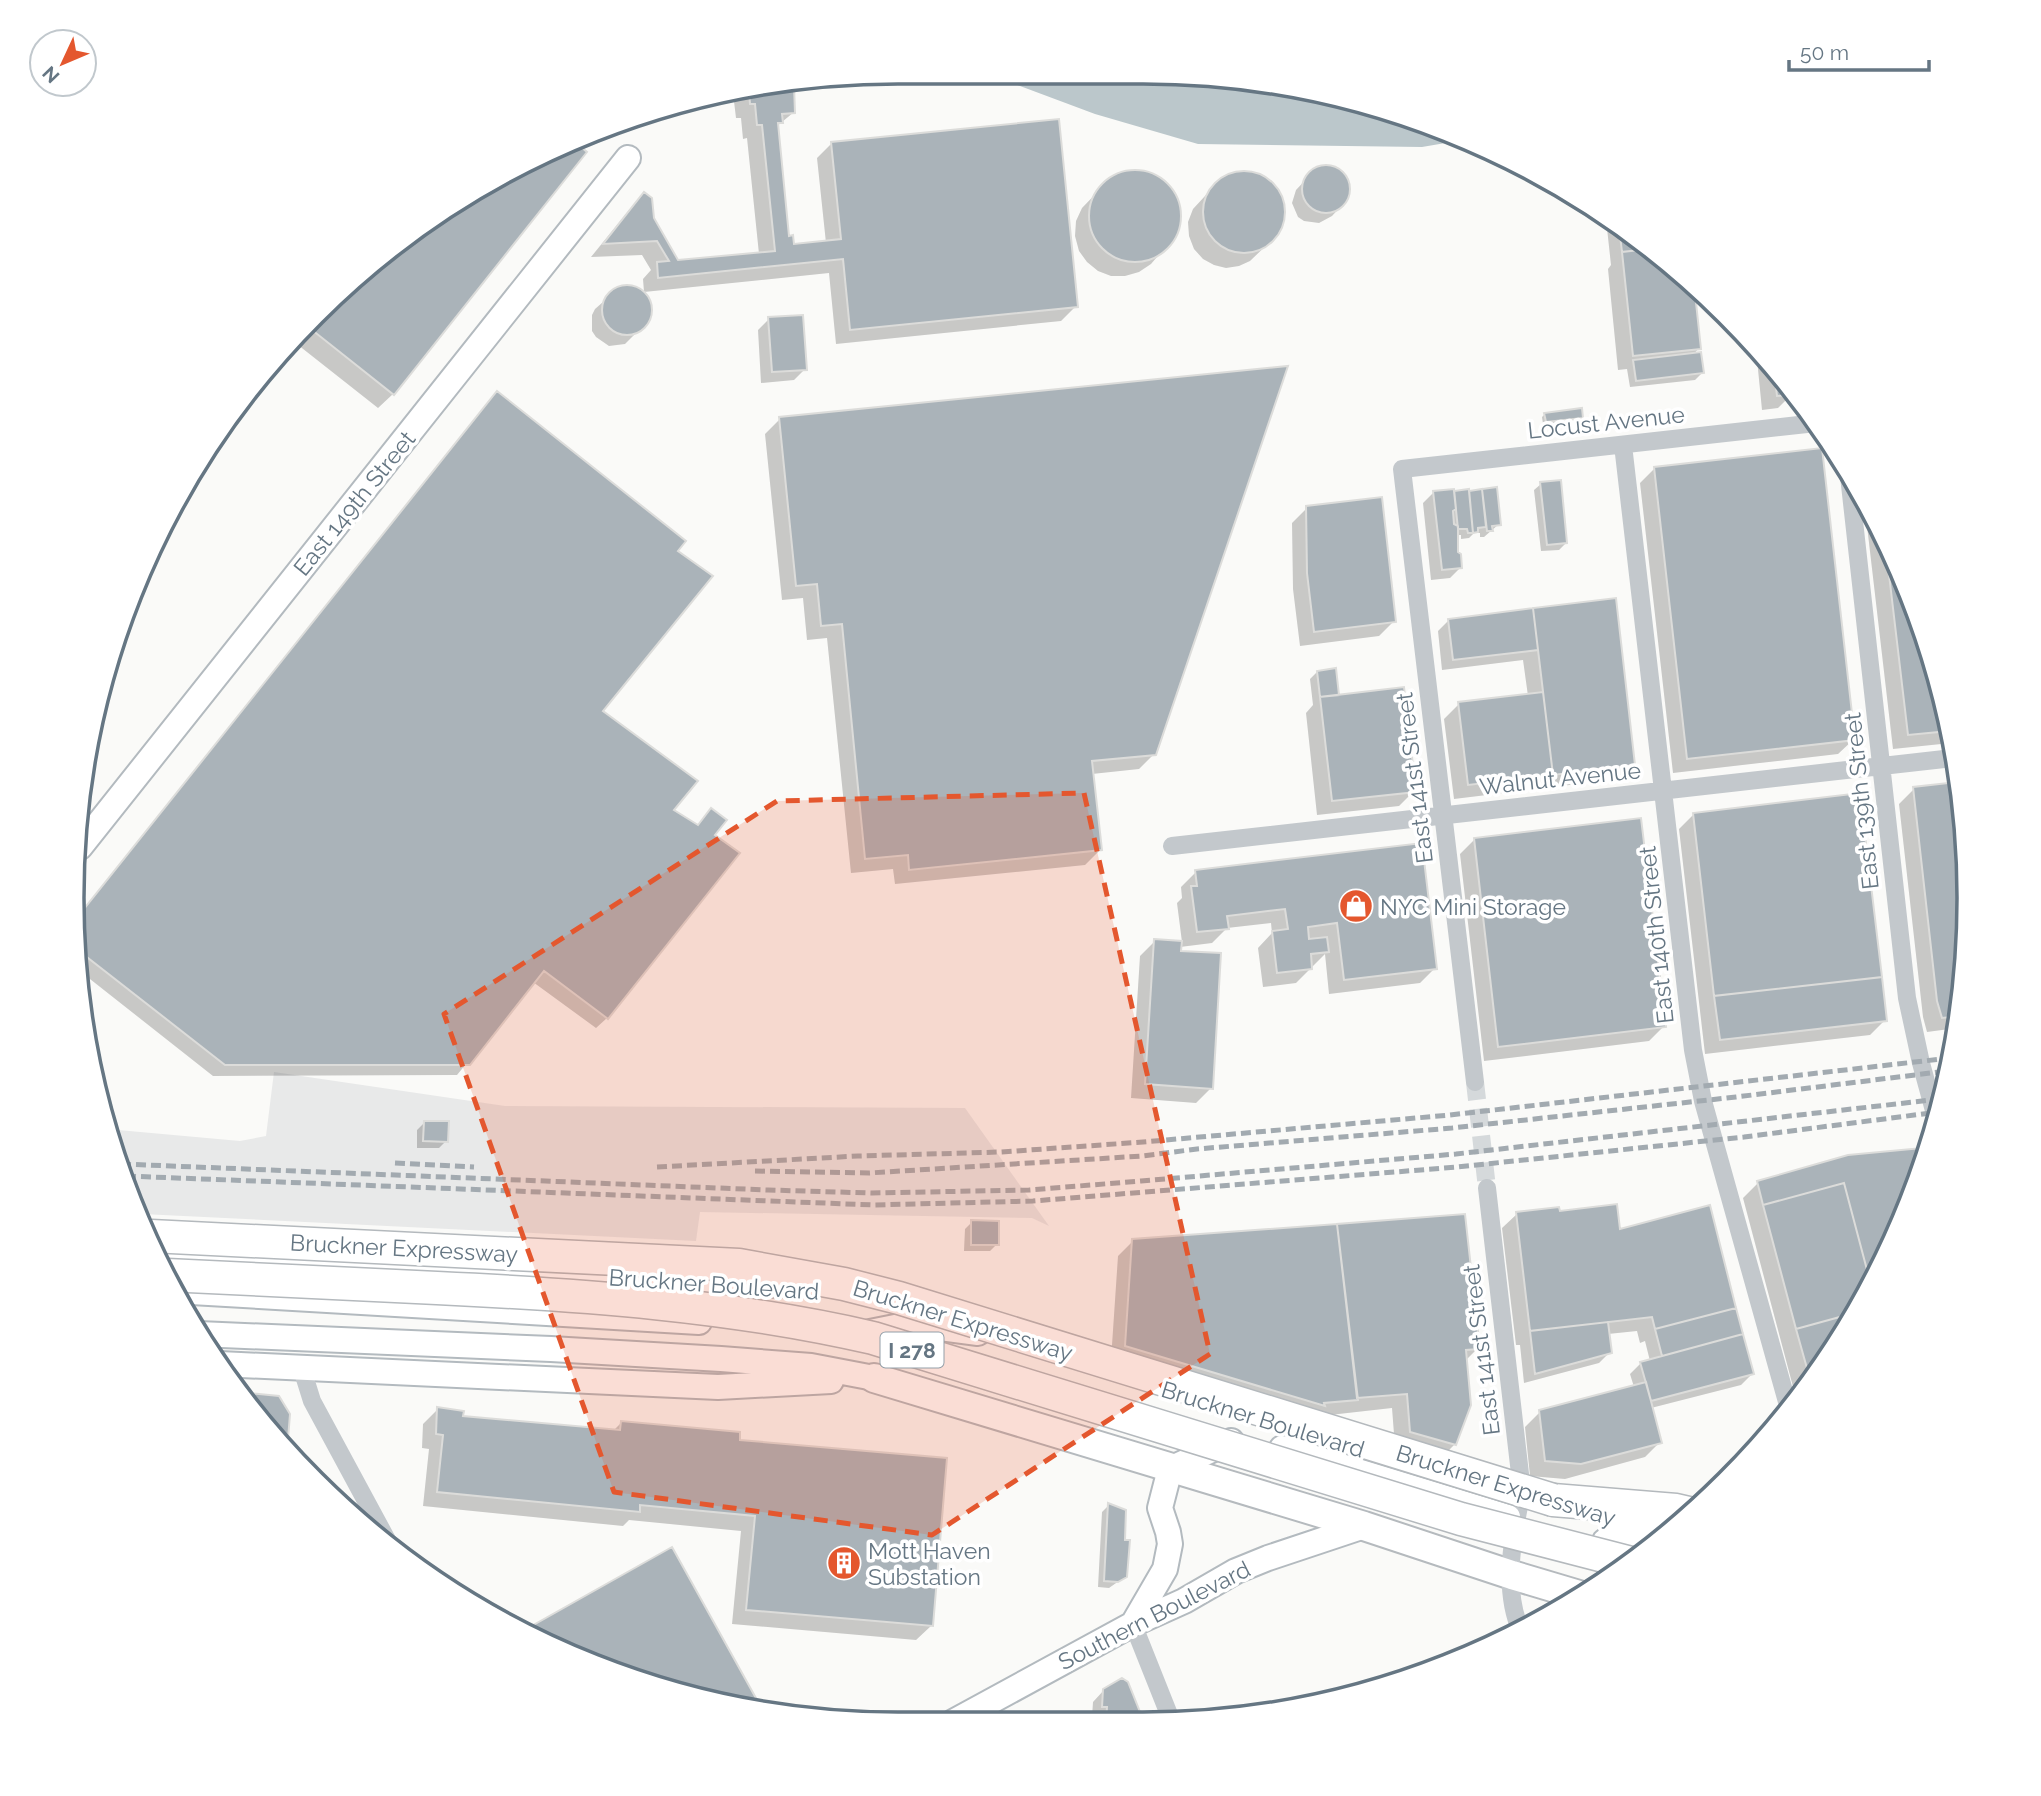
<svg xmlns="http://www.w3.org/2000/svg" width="2041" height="1796" font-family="Raleway,sans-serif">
<rect width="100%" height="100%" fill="#fafaf8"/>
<path fill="#e8e9e9" d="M 274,1072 L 505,1106 L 965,1108 L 1049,1226 L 1032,1218 L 700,1212 L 696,1241 L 142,1214 L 107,1129 L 240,1141 L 266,1136 Z"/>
<path fill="#bbc7cb" d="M 983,72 L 1197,73 L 1304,88 L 1469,139 L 1422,147 L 1198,144 L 1095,114 Z"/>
<path fill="#0003" d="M 792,86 L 794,112 L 776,127 L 787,238 L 793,246 L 826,243 L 817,158 L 832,143 L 1076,306 L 1061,321 L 836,344 L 829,273 L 644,292 L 643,279 L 651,270 L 642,255 L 591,257 L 630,209 L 644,194 L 653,218 L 677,262 L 759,254 L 747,138 L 743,139 L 741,118 L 736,118 L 733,93 Z
M 532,157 L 393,394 L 378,408 L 293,341 L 354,277 Z
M 1325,167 L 1339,171 L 1347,183 L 1348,190 L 1343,204 L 1332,216 L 1319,223 L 1304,221 L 1298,217 L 1292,203 L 1296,190 L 1312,173 Z
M 1136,172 L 1151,175 L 1164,183 L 1174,194 L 1179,209 L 1179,223 L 1175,236 L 1151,264 L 1139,272 L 1125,276 L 1111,276 L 1098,271 L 1087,262 L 1079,251 L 1075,236 L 1076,221 L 1082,208 L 1108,181 L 1122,174 Z
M 1242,172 L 1255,174 L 1267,180 L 1277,190 L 1282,202 L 1283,214 L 1281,226 L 1275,237 L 1250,261 L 1239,266 L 1226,268 L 1214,265 L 1203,259 L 1194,249 L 1189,236 L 1188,222 L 1193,209 L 1217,183 L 1228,175 Z
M 1606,219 L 1692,282 L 1699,348 L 1693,355 L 1702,373 L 1695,380 L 1630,387 L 1627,369 L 1618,370 L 1608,269 L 1611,265 Z
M 619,288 L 634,288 L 647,297 L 650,305 L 648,321 L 625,344 L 609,346 L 596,337 L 592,331 L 592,315 L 595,309 Z
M 769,319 L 805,369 L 794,380 L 761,383 L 758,330 Z
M 1756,349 L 1792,388 L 1793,393 L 1778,408 L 1762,410 Z
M 487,404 L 676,551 L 600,711 L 672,811 L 697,826 L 711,810 L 713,835 L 607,1018 L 596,1028 L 533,982 L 457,1075 L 213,1076 L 76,968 L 73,952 L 76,919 Z
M 1545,414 L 1582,417 L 1579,420 L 1543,424 L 1542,417 Z
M 780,419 L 1154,754 L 1139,769 L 1092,774 L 1100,850 L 1085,865 L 895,884 L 893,869 L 851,873 L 827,638 L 807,640 L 803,598 L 782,600 L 765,434 Z
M 1655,468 L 1853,740 L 1838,754 L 1673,773 L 1640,483 Z
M 1541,484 L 1566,543 L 1559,550 L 1541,551 L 1534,490 Z
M 1496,489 L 1499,524 L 1484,537 L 1480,537 L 1480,533 L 1474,533 L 1469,538 L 1461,539 L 1461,535 L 1457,535 L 1455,541 L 1460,568 L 1450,578 L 1431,580 L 1423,503 L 1434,492 Z
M 1864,500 L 1884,533 L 1941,684 L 1951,743 L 1893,749 Z
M 1307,508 L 1394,621 L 1379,636 L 1300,646 L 1293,589 L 1292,523 Z
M 1614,600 L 1634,765 L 1619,779 L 1454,799 L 1444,719 L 1459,704 L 1528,696 L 1523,660 L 1442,670 L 1438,631 L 1449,620 Z
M 1317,672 L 1414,791 L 1399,806 L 1317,815 L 1306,713 L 1313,705 L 1310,679 Z
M 1958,784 L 1967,844 L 1962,1005 L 1957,1028 L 1927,1032 L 1923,1017 L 1899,804 L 1914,789 Z
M 1694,814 L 1885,1020 L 1870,1035 L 1705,1054 L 1679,829 Z
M 1474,840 L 1664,1026 L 1649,1041 L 1484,1061 L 1460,854 Z
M 1421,845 L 1435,968 L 1420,983 L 1329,994 L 1325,954 L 1296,983 L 1263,987 L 1258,948 L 1272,933 L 1271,923 L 1227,928 L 1212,943 L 1180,947 L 1211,1088 L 1196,1103 L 1131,1098 L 1140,956 L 1155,941 L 1182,942 L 1177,903 L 1182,898 L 1181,887 L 1196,872 Z
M 424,1123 L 446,1141 L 439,1148 L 417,1148 L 417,1130 Z
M 1925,1165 L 1859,1311 L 1796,1398 L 1743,1198 L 1758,1183 Z
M 1708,1208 L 1752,1374 L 1741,1385 L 1651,1408 L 1660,1442 L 1645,1457 L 1565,1479 L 1530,1476 L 1525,1427 L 1540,1412 L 1634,1387 L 1630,1374 L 1641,1363 L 1650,1361 L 1645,1341 L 1640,1343 L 1637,1331 L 1608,1334 L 1610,1352 L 1599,1363 L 1524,1383 L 1520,1345 L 1516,1345 L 1502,1228 L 1517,1214 L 1558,1213 L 1618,1231 Z
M 972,1222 L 997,1244 L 990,1251 L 964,1251 L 965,1229 Z
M 1133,1241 L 1478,1348 L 1465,1361 L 1455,1444 L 1440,1459 L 1395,1447 L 1392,1408 L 1312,1417 L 1111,1360 L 1118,1256 Z
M 438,1409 L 461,1418 L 613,1431 L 621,1423 L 738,1441 L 931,1626 L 916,1640 L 732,1624 L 741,1531 L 629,1520 L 623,1526 L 423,1506 L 429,1449 L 422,1448 L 423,1424 Z
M 1109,1505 L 1123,1542 L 1126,1576 L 1109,1588 L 1098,1587 L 1102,1512 Z
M 523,1633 L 760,1709 L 684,1696 L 533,1639 Z
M 1124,1681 L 1142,1722 L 1096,1722 L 1097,1717 L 1092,1717 L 1093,1702 L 1104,1690 Z"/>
<path fill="#aab3b9" stroke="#dcdcda" stroke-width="2" d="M 794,85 L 795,113 L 782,114 L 783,123 L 778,123 L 789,236 L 793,235 L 794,244 L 841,239 L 831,142 L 1059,119 L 1078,307 L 850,330 L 843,259 L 658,278 L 657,262 L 669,261 L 657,241 L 603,244 L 644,192 L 652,198 L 654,218 L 678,260 L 775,251 L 762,125 L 757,125 L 755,104 L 750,104 L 749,91 Z
M 574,141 L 587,152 L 394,395 L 307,326 L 354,277 L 532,157 Z
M1302 189a24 24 0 1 1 48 0a24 24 0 1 1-48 0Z
M1089 216a46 46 0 1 1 92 0a46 46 0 1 1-92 0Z
M1203 212a41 41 0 1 1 82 0a41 41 0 1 1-82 0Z
M 1619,227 L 1649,249 L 1622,252 Z
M 1649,249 L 1694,284 L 1701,349 L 1633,356 L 1622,252 Z
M602 310a25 25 0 1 1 50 0a25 25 0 1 1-50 0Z
M 803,315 L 807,370 L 772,372 L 768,317 Z
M 1701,352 L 1704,373 L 1636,381 L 1633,360 Z
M 1288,366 L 1156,755 L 1092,761 L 1102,850 L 909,870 L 908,855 L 865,859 L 842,624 L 821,626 L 817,584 L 796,586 L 779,417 Z
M 1774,369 L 1794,391 L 1795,394 L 1777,396 Z
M 497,391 L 686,541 L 678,551 L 713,576 L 603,711 L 698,781 L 674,810 L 698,825 L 711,808 L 727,820 L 715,835 L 740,853 L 608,1019 L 544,971 L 470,1065 L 225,1065 L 74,947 L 76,919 Z
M 1582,408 L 1583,418 L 1546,422 L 1544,413 Z
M 1822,448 L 1855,740 L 1687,759 L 1654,467 Z
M 1561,480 L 1567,543 L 1547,545 L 1540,482 Z
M 1497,487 L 1501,525 L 1492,526 L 1493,531 L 1487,531 L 1482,489 Z
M 1454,489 L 1456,509 L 1453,511 L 1454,524 L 1458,526 L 1458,552 L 1461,554 L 1462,568 L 1442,570 L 1433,491 Z
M 1469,489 L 1473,533 L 1468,533 L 1467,529 L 1458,529 L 1454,491 Z
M 1482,489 L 1486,527 L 1478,528 L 1478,532 L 1473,533 L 1469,491 Z
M 1382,497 L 1396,622 L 1314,632 L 1307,573 L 1306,506 Z
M 1884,532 L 1941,684 L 1949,731 L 1908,735 Z
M 1616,598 L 1635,765 L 1553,775 L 1533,608 Z
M 1533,608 L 1538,650 L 1453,660 L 1448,619 Z
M 1336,668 L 1339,695 L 1320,697 L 1317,671 Z
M 1404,687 L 1416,792 L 1332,801 L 1320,697 Z
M 1543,692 L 1553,775 L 1468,785 L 1458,702 Z
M 1957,782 L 1967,844 L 1962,1005 L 1960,1016 L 1942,1018 L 1937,1001 L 1913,787 Z
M 1860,793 L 1882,977 L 1714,996 L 1693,813 Z
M 1641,818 L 1666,1027 L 1498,1047 L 1474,838 Z
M 1422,843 L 1437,969 L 1344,980 L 1337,923 L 1308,927 L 1309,939 L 1327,937 L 1329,952 L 1311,954 L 1312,969 L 1277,973 L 1272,931 L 1288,929 L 1285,909 L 1227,916 L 1229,929 L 1197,932 L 1191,886 L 1197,886 L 1195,870 Z
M 1154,939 L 1182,941 L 1181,951 L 1221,953 L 1213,1089 L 1145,1084 Z
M 1882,977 L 1887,1021 L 1720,1040 L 1714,996 Z
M 424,1121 L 449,1121 L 448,1142 L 423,1141 Z
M 1922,1148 L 1926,1163 L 1871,1285 L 1844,1183 L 1763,1205 L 1757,1181 L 1848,1155 Z
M 1844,1183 L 1871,1285 L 1858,1312 L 1796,1329 L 1763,1205 Z
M 1617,1204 L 1620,1229 L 1710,1205 L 1736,1308 L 1655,1329 L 1652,1317 L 1530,1331 L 1516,1212 L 1559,1207 L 1560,1211 Z
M 1465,1214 L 1480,1349 L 1466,1350 L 1471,1405 L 1456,1445 L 1410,1432 L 1407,1394 L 1357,1398 L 1337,1224 Z
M 971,1220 L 999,1221 L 999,1245 L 971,1245 Z
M 1337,1224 L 1358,1400 L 1324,1403 L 1325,1406 L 1125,1346 L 1132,1239 Z
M 1736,1308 L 1743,1334 L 1662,1356 L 1655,1329 Z
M 1858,1312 L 1810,1379 L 1796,1329 Z
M 1608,1322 L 1612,1353 L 1535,1374 L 1530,1331 Z
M 1743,1334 L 1754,1374 L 1651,1401 L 1640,1362 Z
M 1646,1382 L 1662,1443 L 1581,1464 L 1545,1461 L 1539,1410 Z
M 240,1392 L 279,1396 L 290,1414 L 287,1452 L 277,1442 Z
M 437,1407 L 464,1411 L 463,1416 L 620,1430 L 621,1421 L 740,1432 L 740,1440 L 947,1458 L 933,1626 L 746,1610 L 755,1516 L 640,1505 L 640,1512 L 437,1492 L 443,1435 L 436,1434 Z
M 1108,1503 L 1126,1510 L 1125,1540 L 1130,1540 L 1127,1577 L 1118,1582 L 1104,1581 Z
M 672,1547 L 762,1709 L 684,1696 L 533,1639 L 521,1632 Z
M 1122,1678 L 1128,1682 L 1144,1722 L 1106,1722 L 1107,1707 L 1102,1707 L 1103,1689 Z"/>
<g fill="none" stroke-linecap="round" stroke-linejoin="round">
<path stroke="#d5d9db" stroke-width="18" stroke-dasharray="18 9" stroke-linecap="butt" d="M 1475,1082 L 1487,1188"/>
<g stroke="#b3babf" stroke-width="28">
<path id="secondary" d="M 80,847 L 628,158
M 161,1259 L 779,1285
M 174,1291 L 699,1322
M 870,1332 L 910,1324 L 978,1333
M 199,1334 L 551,1349 L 721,1359 L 811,1366 L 874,1378
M 220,1364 L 718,1387 L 831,1381
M 1282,1448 L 1508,1517
M 1605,1541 L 1648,1552
M 1133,1624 L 1165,1569 L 1170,1544 L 1168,1532 L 1160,1508 L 1170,1469 L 1231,1441
M 953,1722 L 1133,1624 L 1184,1601 L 1236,1571 L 1268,1558 L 1364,1526"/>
</g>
<g stroke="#b5babe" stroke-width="32">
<path id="primary" d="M 874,1378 L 1364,1526 L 1512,1575 L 1579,1595"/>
</g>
<g stroke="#b4b9bd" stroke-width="35">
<path id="highway" d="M 1553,1500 L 1676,1510 L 1689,1513
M 1615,1518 L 1667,1533"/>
</g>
<path stroke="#c3c8cc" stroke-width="18" d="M 1623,445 L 1693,1050 L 1703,1101 L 1789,1409
M 1849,476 L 1907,998 L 1921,1063 L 1936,1118
M 1172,846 L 1953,758
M 1475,1082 L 1402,469 L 1816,423
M 1487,1188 L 1522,1491 C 1513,1535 1502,1589 1521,1631
M 302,1369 L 312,1401 L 393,1551
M 1133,1624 L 1172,1722"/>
<use href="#secondary" stroke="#fff" stroke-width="24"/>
<use href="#primary" stroke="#fff" stroke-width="28"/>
<use href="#highway" stroke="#fff" stroke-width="32"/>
<path stroke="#a2aab0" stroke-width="5" stroke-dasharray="10 5" stroke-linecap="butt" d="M 395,1163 L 474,1167
M 121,1164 L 768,1190 L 872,1193 L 1029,1190 L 1141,1181 L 1456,1154 L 1940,1099
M 657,1167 L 858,1156 L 1001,1152 L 1143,1142 L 1450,1115 L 1950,1058
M 755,1171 L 869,1173 L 1142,1156 L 1197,1149 L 1452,1128 L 1736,1097 L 1947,1071
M 126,1176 L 874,1205 L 1033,1201 L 1457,1167 L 1744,1137 L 1938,1112"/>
<g stroke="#b4b9bd" stroke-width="35" stroke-linecap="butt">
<path id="highway-bridge" d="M 151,1236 L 739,1265 L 844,1284 L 899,1298 L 1553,1500
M 167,1275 C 257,1279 347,1284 437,1288 C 584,1295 730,1305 873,1338 L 1461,1519 L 1631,1563"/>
</g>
<use href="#highway-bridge" stroke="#fff" stroke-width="32"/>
</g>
<path fill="#e4572e" fill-opacity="0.2" stroke="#e4572e" stroke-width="5" stroke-dasharray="14 9" stroke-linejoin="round" d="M 1084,793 L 1210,1354 L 932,1535 L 614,1492 L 444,1014 L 777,801 Z"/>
<defs>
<g id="shop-disc" transform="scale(1.75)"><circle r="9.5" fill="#e4572e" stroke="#fff"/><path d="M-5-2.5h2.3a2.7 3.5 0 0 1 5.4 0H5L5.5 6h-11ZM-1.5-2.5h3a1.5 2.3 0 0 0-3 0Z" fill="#fff"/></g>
<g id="building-disc" transform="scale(1.75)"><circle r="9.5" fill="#e4572e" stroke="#fff"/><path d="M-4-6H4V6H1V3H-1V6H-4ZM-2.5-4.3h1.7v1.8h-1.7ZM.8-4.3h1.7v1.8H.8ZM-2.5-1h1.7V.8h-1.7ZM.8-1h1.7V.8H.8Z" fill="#fff"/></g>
</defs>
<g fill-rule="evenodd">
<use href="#shop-disc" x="1356" y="906"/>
<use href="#building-disc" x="844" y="1563"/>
</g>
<g text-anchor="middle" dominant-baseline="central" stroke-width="7" stroke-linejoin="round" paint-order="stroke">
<rect fill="#fff" stroke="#939fa8" stroke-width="2" x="880.5" y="1332.5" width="63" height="35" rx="5"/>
<g font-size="21" font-weight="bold" fill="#657683">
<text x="912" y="1350">I 278</text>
</g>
<g font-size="23" fill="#657683" stroke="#fff">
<text transform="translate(1606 422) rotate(-6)">Locust Avenue</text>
<text transform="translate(354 503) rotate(-51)">East 149th Street</text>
<text transform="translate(1414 778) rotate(-97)">East 141st Street</text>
<text transform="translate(1560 778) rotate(-6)">Walnut Avenue</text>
<text transform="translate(1861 801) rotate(-96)">East 139th Street</text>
<text transform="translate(1656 935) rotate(-96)">East 140th Street</text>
<text transform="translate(404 1248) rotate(3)">Bruckner Expressway</text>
<text transform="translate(714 1284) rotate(4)">Bruckner Boulevard</text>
<text transform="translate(963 1320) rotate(17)">Bruckner Expressway</text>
<text transform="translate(1481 1350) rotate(-97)">East 141st Street</text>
<text transform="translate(1263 1419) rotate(17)">Bruckner Boulevard</text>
<text transform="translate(1506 1485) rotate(17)">Bruckner Expressway</text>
<text transform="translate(1154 1615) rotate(-27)">Southern Boulevard</text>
</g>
<g font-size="23" fill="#657683" stroke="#fff" text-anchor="start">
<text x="1380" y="906">NYC Mini Storage</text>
<text x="868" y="1550">Mott Haven<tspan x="868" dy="26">Substation</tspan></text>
</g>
</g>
<path d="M0 0H2041V1796H0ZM898 84H1143A814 814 0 0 1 1957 898V898A814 814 0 0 1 1143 1712H898A814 814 0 0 1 84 898V898A814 814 0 0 1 898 84Z" fill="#fff" fill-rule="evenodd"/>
<path fill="none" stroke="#657683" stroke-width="3.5" d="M898 84H1143A814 814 0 0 1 1957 898V898A814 814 0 0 1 1143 1712H898A814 814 0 0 1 84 898V898A814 814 0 0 1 898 84Z"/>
<g transform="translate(63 63) rotate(226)"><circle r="33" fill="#ffffff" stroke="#c1c8cd" stroke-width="2"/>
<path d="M0-5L12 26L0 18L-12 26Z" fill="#e4572e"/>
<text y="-10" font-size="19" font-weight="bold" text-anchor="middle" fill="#657683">N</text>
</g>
<path d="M1789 60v10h140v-10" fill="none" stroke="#657683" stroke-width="3.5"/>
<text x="1800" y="60" font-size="21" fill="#657683" stroke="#ffffff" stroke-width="5" paint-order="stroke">50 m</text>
</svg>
